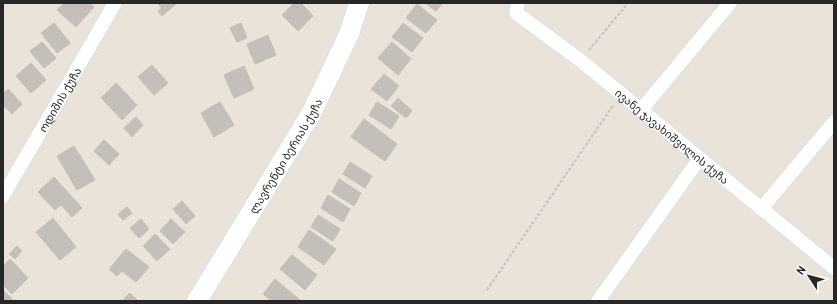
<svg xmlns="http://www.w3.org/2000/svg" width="837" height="304" font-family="Barlow,'Noto Sans Georgian',sans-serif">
<rect width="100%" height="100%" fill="#e9e3d9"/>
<path fill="#c4c0b9" stroke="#c3bfb3" d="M 64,3 L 90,3 L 94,7 L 76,27 L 57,10 Z
M 157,3 L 177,3 L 162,16 L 158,11 L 162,8 Z
M 294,3 L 301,3 L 313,16 L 298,31 L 282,15 Z
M 425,3 L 443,3 L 436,11 Z
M 417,4 L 437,20 L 426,33 L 406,18 Z
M 54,23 L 70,43 L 57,53 L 41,33 Z
M 241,23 L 247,38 L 237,42 L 230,28 Z
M 403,23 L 423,38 L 412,52 L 392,37 Z
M 268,35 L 276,55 L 255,64 L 247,44 Z
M 42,42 L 56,58 L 44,68 L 30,51 Z
M 392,42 L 411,59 L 398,75 L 378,58 Z
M 31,63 L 46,80 L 31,93 L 16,76 Z
M 152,65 L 168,83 L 154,95 L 138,77 Z
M 244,66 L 254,89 L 234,98 L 224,75 Z
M 384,74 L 399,86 L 387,101 L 371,89 Z
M 116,83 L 137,105 L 122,120 L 101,98 Z
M 8,89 L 22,104 L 12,114 L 3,105 L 3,94 Z
M 398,98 L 412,111 L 406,118 L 391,106 Z
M 220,102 L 234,125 L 214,137 L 201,113 Z
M 377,102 L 399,116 L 391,129 L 369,115 Z
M 136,117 L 143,125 L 132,137 L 124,128 Z
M 364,119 L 397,144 L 385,161 L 351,137 Z
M 104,140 L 119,154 L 109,165 L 94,151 Z
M 74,146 L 95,180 L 77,190 L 57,156 Z
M 350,162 L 372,176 L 365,188 L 343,174 Z
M 54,177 L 71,196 L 55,210 L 38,192 Z
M 339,179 L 361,193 L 354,206 L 332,192 Z
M 328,195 L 350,209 L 343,222 L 321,208 Z
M 71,196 L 82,208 L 72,217 L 61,205 Z
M 182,201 L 195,216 L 186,224 L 173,209 Z
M 127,207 L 132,213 L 123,220 L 118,214 Z
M 318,215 L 340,229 L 333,241 L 311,227 Z
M 53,218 L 76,247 L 60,260 L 36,232 Z
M 141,219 L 149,229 L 139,238 L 130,228 Z
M 171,219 L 185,232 L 173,244 L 160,231 Z
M 309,230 L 336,249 L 324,265 L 298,247 Z
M 155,234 L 170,249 L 157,261 L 143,246 Z
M 17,246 L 22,251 L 15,259 L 9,254 Z
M 126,249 L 149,267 L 136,282 L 122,271 L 117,276 L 109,269 Z
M 292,255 L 317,275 L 305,290 L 280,269 Z
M 10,259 L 28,278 L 12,294 L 3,285 L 3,266 Z
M 275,279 L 300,300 L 299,301 L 272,301 L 263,294 Z
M 4,291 L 13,300 L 12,301 L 3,301 L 3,292 Z
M 130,293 L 138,301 L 122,301 Z"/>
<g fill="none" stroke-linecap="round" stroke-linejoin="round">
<g stroke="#ced0df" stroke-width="15">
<g id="street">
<path id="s1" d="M 518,3 L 516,13 L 580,60 L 834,268"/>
<path d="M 641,110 L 730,3"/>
<path id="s2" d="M 3,196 L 115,3"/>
<path d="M 762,208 L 834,122"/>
<path d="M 598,301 L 700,158"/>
</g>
</g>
<g stroke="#ced0df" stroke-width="21">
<g id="secondary">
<path id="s3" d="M 197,301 L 311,114 L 349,34 L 359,3"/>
</g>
</g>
<path stroke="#c3c3c3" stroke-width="2" stroke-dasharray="3 2" stroke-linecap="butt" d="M 589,50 L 628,3
M 487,290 L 614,104"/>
<use href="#street" stroke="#fff" stroke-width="14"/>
<use href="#secondary" stroke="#fff" stroke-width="20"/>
</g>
<g text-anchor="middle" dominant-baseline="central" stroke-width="3" stroke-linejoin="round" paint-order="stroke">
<g font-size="11" fill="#272727" stroke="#fff">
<text stroke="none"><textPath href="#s2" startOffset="112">ოდიშის ქუჩა</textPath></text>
<text stroke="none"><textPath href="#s1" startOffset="209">ივანე ჯავახიშვილის ქუჩა</textPath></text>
<text stroke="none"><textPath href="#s3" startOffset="170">ლავრენტი ბერიას ქუჩა</textPath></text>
</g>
</g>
<rect width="837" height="304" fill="none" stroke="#272727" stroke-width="8"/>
<g transform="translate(809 276) rotate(306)" stroke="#ffffff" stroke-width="3" paint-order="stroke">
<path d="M0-3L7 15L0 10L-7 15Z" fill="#272727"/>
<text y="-6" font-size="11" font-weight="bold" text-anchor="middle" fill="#272727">N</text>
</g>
</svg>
